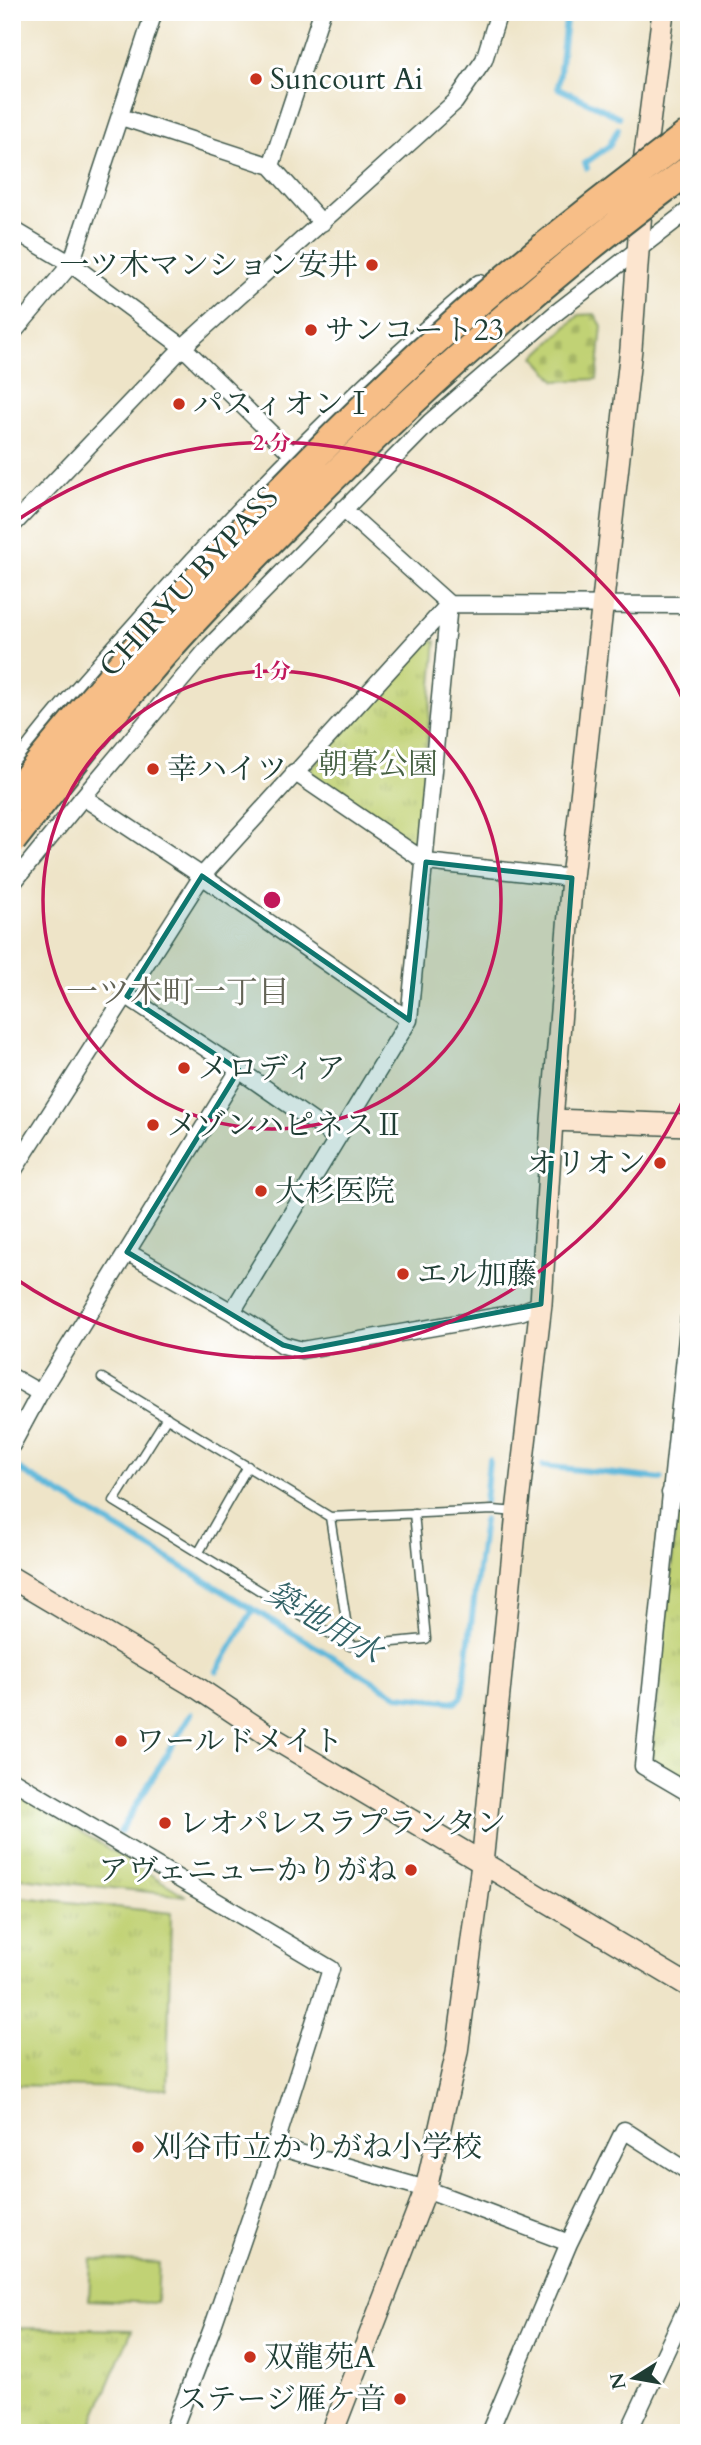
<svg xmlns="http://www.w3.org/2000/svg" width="701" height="2445" font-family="Cardo,'Noto Serif JP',serif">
<defs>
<pattern id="cemetery-stones" width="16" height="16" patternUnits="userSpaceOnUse" patternTransform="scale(1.75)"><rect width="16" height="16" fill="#c1d275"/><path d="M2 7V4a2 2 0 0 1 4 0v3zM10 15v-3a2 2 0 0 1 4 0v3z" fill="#a5b566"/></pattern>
<pattern id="park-tufts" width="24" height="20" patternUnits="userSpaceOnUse" patternTransform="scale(1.75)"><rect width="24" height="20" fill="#c1d275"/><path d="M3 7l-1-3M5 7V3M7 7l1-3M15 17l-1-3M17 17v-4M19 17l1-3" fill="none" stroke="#a5b566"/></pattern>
</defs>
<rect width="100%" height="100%" fill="#fff"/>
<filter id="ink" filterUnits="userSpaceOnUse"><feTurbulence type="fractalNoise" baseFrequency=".0143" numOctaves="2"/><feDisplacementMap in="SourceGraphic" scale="14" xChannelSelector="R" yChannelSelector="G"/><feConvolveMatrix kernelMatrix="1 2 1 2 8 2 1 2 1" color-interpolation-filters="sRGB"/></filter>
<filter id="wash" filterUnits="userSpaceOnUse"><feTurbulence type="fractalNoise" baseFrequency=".00686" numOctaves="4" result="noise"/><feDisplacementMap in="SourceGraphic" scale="28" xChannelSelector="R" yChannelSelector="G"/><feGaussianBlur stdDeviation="1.57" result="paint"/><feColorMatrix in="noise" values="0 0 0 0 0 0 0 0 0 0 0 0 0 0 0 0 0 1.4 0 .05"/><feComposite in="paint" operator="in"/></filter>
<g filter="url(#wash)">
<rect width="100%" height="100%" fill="#eee4c8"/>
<path fill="#c1d275" stroke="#708854" stroke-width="2" d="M 91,2259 L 159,2263 L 157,2303 L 89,2300 Z"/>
<path fill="url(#cemetery-stones)" stroke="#708854" stroke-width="2" d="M 595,314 L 602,326 L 597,379 L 556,381 L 535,357 L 579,315 Z"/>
<path fill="url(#park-tufts)" stroke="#708854" stroke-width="2" d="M 428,639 L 436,641 L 418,841 L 409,843 L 308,772 Z
M 678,1503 L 689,1504 L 689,1784 L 655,1764 L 652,1752 Z
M 12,1790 L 186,1896 L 12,1877 Z
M 12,1896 L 171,1913 L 167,2089 L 12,2085 Z
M 12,2328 L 132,2330 L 88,2433 L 12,2433 Z"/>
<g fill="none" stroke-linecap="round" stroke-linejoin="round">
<path stroke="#5db7da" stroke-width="6" d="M 567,12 L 558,88 L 619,117
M 587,168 L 585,163 L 609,146 L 618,129
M 543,1466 L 661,1479
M 15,1467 L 398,1696 L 456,1702 L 462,1697 L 484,1520
M 679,1482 L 689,1483
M 485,1502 L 489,1460
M 217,1671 L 253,1610
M 120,1832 L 191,1714"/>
</g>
</g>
<g filter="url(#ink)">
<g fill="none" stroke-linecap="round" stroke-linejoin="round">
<g stroke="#3e564a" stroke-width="11">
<path id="lane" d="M 102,1378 L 330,1517 L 493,1510 L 517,1512
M 167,1417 L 114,1501 L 350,1646 L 426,1639 L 414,1513
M 330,1517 L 350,1646
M 199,1552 L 248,1466"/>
</g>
<g stroke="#3e564a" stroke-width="19">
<path id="street" d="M 121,117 L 271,166 L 322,223
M 271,166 L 322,12
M 12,229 L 71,264 L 183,347 L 12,526
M 12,334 L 71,264 L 154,12
M 294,456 L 183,347 L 455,102 L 484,60 L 499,12
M 343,509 L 449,604 L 689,605
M 12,772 C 49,720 93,672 135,625 C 241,504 356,387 479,283
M 294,772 L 426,862 L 572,878
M 83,797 L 202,876 L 409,1020
M 12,884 L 83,797 L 210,646 L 430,422 L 557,312 L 689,210
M 127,996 L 239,1070 L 337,1138
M 12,1173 L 202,876 L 449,604
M 127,1252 L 232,1312 L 283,1345 L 302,1350 L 521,1312 L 541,1304
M 232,1312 L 409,1020 L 449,604
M 689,1318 L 643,1766 L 689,1793
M 12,1377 L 40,1393
M 12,1445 L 40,1393 L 239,1070
M 670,1493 L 689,1496
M 12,1780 L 331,1969 L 275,2146 L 213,2326 L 172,2433
M 275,2146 L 426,2189 L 569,2243
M 489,2433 L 569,2243 L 624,2130 L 689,2172
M 628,2433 L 689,2302"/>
</g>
<g stroke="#3e564a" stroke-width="24">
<path id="secondary" d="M 552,1120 L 689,1125
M 12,1578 L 199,1689 L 268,1735 L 689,1986
M 332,2433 L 426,2189 L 457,2052 L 482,1864 L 517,1512 L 541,1304 L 552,1120 L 572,878 L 631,349 L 645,155 L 663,12"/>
</g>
<use href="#lane" stroke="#fff" stroke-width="8"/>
<use href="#street" stroke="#fff" stroke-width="16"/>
<use href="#secondary" stroke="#fce5cf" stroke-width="21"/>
<g stroke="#3e564a" stroke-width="32" stroke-linecap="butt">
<path id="highway-bridge" d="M 12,797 C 154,620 307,452 477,303 C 545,244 617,189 689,134
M 12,840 C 56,784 99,728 145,675 C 193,618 246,565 298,512 C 420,389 549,273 689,170"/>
</g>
<use href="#highway-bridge" stroke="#f7be87" stroke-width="28"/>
</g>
</g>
<path fill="#0f766e" fill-opacity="0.2" stroke="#0f766e" stroke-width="5" stroke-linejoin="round" d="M 426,862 L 572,878 L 541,1304 L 302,1350 L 283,1345 L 127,1252 L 239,1070 L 127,996 L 202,876 L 409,1020 Z"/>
<g fill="none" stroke="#c2185b" stroke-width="3.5">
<circle cx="272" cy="900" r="229"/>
<path d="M688 1090A457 457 0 0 1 13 1277M13 523A457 457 0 0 1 688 710"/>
</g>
<g fill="#c8321e" stroke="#fff" stroke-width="2.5">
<circle cx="256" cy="79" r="7"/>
<circle cx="372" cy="265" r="7"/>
<circle cx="311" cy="330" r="7"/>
<circle cx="179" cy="404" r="7"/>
<circle cx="153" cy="769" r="7"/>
<circle cx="184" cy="1068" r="7"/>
<circle cx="153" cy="1125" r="7"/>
<circle cx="660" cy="1163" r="7"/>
<circle cx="261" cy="1191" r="7"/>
<circle cx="403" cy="1274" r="7"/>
<circle cx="121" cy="1741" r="7"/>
<circle cx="165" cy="1823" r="7"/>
<circle cx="411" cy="1870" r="7"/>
<circle cx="138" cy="2147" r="7"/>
<circle cx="250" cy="2357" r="7"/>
<circle cx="400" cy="2399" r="7"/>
</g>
<g text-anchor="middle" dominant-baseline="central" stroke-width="6" stroke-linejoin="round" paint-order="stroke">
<g font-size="30" fill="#1f3d34" stroke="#fff" text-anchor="start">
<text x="270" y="79">Suncourt Ai</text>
<text x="358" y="265" text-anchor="end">一ツ木マンション安井</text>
<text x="325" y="330">サンコート23</text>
<text x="193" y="404">パスィオンⅠ</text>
<text x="167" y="769">幸ハイツ</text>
<text x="198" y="1068">メロディア</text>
<text x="167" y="1125">メゾンハピネスⅡ</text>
<text x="646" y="1163" text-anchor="end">オリオン</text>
<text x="275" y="1191">大杉医院</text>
<text x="417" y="1274">エル加藤</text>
<text x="135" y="1741">ワールドメイト</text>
<text x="179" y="1823">レオパレスラプランタン</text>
<text x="397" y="1870" text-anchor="end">アヴェニューかりがね</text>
<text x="152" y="2147">刈谷市立かりがね小学校</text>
<text x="264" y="2357">双龍苑A</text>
<text x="386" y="2399" text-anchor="end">ステージ雁ケ音</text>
</g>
<g font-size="30" fill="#1f3d34" stroke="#fff">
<text transform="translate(189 582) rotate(-47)">CHIRYU BYPASS</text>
</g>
<g font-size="30" fill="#486244" stroke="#fff">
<text x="378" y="764">朝暮公園</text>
</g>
<g font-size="32" fill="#636456" stroke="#fff">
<text x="178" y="993">一ツ木町一丁目</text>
</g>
<g font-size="32" font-style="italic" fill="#326266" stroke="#fff">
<text transform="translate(324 1623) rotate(31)">築地用水</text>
</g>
</g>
<circle cx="272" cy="900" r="10" fill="#c2185b" stroke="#fff" stroke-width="3.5"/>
<g font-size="21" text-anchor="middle" font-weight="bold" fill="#c2185b" stroke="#fff" stroke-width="6" stroke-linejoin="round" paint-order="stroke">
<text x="272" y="450">2 分</text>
<text x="272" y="678">1 分</text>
</g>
<rect width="701" height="2445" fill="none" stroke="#fff" stroke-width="42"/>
<g transform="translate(634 2378) rotate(259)" stroke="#ffffff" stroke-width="5" paint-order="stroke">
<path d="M0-5L12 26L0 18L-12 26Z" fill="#1f3d34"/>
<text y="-10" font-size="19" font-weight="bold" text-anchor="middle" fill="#1f3d34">N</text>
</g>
</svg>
